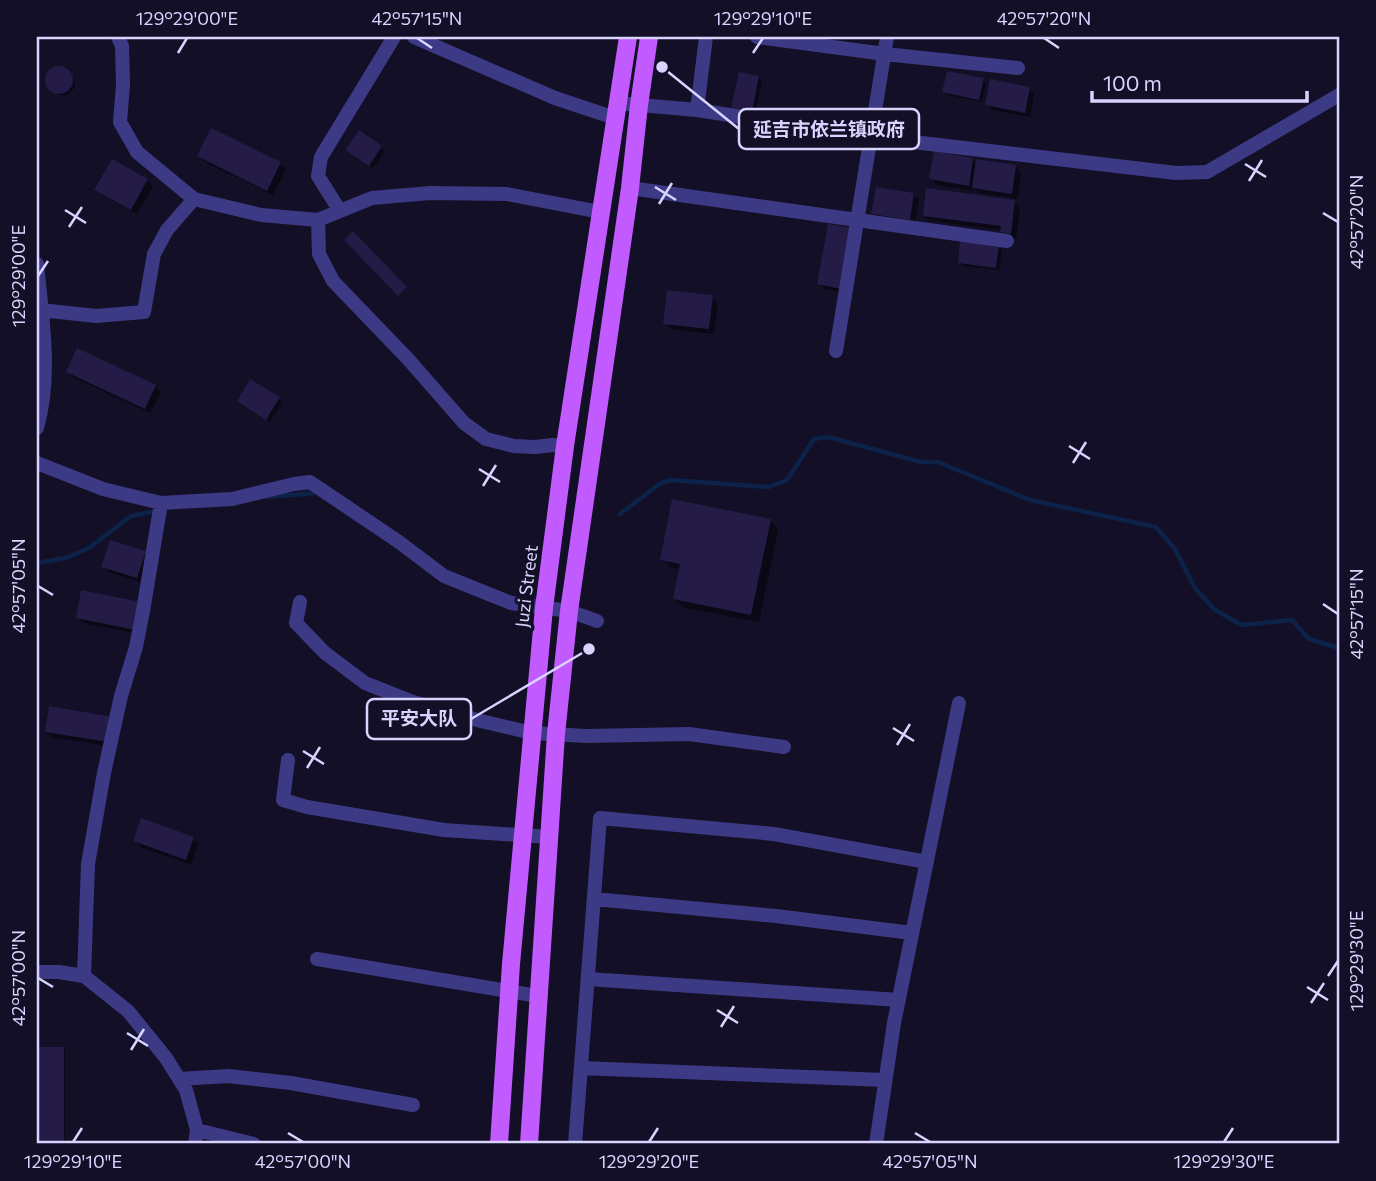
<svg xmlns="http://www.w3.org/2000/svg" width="1376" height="1181" font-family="Commissioner,'Noto Sans SC',sans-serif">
<rect width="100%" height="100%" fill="#130f26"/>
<path fill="#0007" d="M 57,68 L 65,70 L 74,79 L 75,87 L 68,95 L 58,95 L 50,88 L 47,80 L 50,73 Z
M 759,78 L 762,81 L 755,115 L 737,111 L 733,107 Z
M 983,80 L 986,83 L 982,102 L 948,95 L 944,92 Z
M 1029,89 L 1034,94 L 1030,117 L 993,110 L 987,105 Z
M 359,132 L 385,151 L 373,168 L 350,153 Z
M 199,156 L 280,164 L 286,169 L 273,195 L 205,162 Z
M 973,160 L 977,164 L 1016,167 L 1021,173 L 1018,199 L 979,193 L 974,188 L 974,191 L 937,185 L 931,179 Z
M 147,181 L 153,186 L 137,214 L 102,195 L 96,189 Z
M 913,195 L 919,200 L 915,224 L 879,219 L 873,213 Z
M 1014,202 L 1020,208 L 1016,239 L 1008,238 L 1002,230 L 930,221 L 925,215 Z
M 857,236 L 847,293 L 825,289 L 819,283 Z
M 998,247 L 1002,251 L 999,270 L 963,266 L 959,262 Z
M 712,297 L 718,303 L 714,334 L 671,329 L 665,323 Z
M 68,371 L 155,386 L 161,392 L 150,413 L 73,377 Z
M 278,399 L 282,402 L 270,422 L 242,404 Z
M 770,521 L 778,529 L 759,622 L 682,607 L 675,599 L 681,569 L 670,567 L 662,559 Z
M 145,553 L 151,558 L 143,583 L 109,572 L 103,566 Z
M 146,609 L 141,634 L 83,623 L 78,617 Z
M 112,718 L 114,747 L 52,737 L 46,732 Z
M 193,839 L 198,844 L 191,865 L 141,847 L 135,841 Z
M 39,1049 L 65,1050 L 65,1144 L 39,1144 Z"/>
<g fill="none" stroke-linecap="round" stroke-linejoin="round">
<path stroke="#0c2248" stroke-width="4.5" d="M 265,497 L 319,493
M 620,514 L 661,483 L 671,480 L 769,487 L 787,480 L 814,439 L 828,437 L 921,462 L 938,462 L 1030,500 L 1156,527 L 1175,549 L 1195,588 L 1215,610 L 1242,625 L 1292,620 L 1309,639 L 1339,648
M 37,563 L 66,558 L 89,548 L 131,516 L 156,511"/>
</g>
<path fill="#241b47" d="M45 80a14 14 0 1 1 28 0a14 14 0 1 1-28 0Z
M 947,71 L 984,78 L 979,100 L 942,92 Z
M 739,72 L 759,76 L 752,112 L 731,108 Z
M 990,79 L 1030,87 L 1025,113 L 985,105 Z
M 211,128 L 281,162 L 267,191 L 197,156 Z
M 359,130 L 382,146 L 369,166 L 345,150 Z
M 934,151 L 973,158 L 969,186 L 929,179 Z
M 112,159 L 148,179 L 131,210 L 94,190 Z
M 976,159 L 1016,165 L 1012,194 L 972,188 Z
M 876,187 L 914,193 L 910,220 L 871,214 Z
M 926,188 L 1015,200 L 1011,234 L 1000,232 L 1001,226 L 923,216 Z
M 828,224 L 852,228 L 841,289 L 817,284 Z
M 353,231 L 407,287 L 398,296 L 344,240 Z
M 960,241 L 999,245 L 996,268 L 958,263 Z
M 667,290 L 713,295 L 709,329 L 663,324 Z
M 77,348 L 156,385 L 145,409 L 66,372 Z
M 250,379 L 280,397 L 266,420 L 237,401 Z
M 672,499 L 771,519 L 751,615 L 673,599 L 680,564 L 660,560 Z
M 110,540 L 146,551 L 137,578 L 101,567 Z
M 81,590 L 141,602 L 135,630 L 76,618 Z
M 49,706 L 113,717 L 108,742 L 45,732 Z
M 141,818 L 194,837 L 186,860 L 133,841 Z
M 37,1047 L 64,1047 L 64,1144 L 37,1144 Z"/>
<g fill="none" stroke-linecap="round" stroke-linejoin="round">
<path stroke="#3d3a85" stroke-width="14" d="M 118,37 L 122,46 L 123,85 L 120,122 L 137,152 L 194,199 L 261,215 L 318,220 L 372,198 L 430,193 L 507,194 L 600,212
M 414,37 L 555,98 L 615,118
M 757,37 L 885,54 L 1018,68
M 617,103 L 697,110 L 871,137 L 1176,173 L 1207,172 L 1339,95
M 697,110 L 706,37
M 630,188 L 1007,241
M 340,211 L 318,176 L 321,157 L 394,37
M 318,220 L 319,254 L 333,281 L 408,359 L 464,423 L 486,439 L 514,446 L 535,447 L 553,445 L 565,446
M 37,264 C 42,317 52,376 37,428
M 41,310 L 96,316 L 144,312 L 154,254 L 167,230 L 194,199
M 836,351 L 887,37
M 37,463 L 103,489 L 161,503 L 232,499 L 294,484 L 310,482 L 399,542 L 444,576 L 511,603 L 569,611 L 597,621
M 300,602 L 296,623 L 325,653 L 365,683 L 413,702 L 481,721 L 532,733 L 587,736 L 689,734 L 784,747
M 288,760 L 283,800 L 307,807 L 444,830 L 549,837
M 594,899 L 776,916 L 912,933
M 317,959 L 538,996
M 37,972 L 59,972 L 84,976 L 128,1011 L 166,1058 L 186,1090 L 197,1130 L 195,1144
M 84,976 L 88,864 L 104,773 L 121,696 L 136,647 L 143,611 L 161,503
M 588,979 L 899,1000
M 581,1068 L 885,1080
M 179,1079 L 228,1076 L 291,1083 L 413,1105
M 197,1130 L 254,1144
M 575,1144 L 600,818 L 774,834 L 927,862
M 876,1144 L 894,1023 L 959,703"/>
<path stroke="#c25bff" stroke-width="18" d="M 499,1144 L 511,964 L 544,608 L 565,446 L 628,37
M 529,1144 L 556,734 L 569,611 L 630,188 L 639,105 L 649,37"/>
</g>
<path fill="none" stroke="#d9d4ff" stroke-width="2.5" d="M 417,38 L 432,48M 1044,38 L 1059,48M 178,53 L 187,38M 753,53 L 763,38M 1245,164 L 1266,177M 1249,181 L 1262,160M 655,187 L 676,200M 659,204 L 672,183M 65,210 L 86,223M 1323,213 L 1338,222M 69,227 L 82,207M 38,276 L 48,261M 1069,446 L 1090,459M 1073,463 L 1086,442M 479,469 L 500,482M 483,486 L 496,465M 38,586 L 53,595M 1323,604 L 1338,614M 893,728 L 914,741M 897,745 L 910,724M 303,751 L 324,764M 307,768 L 320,747M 1328,976 L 1338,961M 38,978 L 53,987M 1307,987 L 1328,1000M 1311,1003 L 1324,983M 717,1010 L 738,1023M 721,1027 L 734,1006M 127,1033 L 148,1046M 131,1050 L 144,1029M 288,1133 L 303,1142M 915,1133 L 930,1142M 73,1142 L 82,1128M 649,1142 L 658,1128M 1224,1142 L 1233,1128"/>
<g text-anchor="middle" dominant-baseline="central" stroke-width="7" stroke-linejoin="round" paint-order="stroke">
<g font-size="18" fill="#d9d4ff" stroke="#130f26">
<text transform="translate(526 586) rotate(-83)">Juzi Street</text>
</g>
</g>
<path fill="none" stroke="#d9d4ff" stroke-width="2.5" d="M662 67L739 129M589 649L471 719"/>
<g fill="#d9d4ff" stroke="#130f26" stroke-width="2.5">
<circle cx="662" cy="67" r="7"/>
<circle cx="589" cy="649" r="7"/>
</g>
<g fill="#130f26" stroke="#d9d4ff" stroke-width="2.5">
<rect x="739" y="109" width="180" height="40" rx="7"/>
<rect x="367" y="699" width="104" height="40" rx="7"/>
</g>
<g font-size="19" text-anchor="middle" font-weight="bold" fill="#d9d4ff">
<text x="829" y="136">延吉市依兰镇政府</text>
<text x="419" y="725">平安大队</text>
</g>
<rect width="1376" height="1181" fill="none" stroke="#130f26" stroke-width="77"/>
<path d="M1092 91v10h215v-10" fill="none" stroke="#d9d4ff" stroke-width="3.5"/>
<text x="1103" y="91" font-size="21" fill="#d9d4ff" stroke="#130f26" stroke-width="5" paint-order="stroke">100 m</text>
<rect x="38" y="38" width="1300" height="1104" fill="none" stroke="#d9d4ff" stroke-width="2.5"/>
<g font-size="18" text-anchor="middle" fill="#d9d4ff">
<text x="187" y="25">129°29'00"E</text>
<text x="417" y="25">42°57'15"N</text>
<text x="763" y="25">129°29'10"E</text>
<text x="1044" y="25">42°57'20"N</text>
<text transform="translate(1357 222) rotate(-90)" y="6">42°57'20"N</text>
<text transform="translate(19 276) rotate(-90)" y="6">129°29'00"E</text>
<text transform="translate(19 586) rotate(-90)" y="6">42°57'05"N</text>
<text transform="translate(1357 614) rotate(-90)" y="6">42°57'15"N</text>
<text transform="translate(1357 961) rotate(-90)" y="6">129°29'30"E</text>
<text transform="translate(19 978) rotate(-90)" y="6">42°57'00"N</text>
<text x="73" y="1168">129°29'10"E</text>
<text x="303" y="1168">42°57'00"N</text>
<text x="649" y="1168">129°29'20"E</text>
<text x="930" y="1168">42°57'05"N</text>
<text x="1224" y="1168">129°29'30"E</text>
</g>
</svg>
